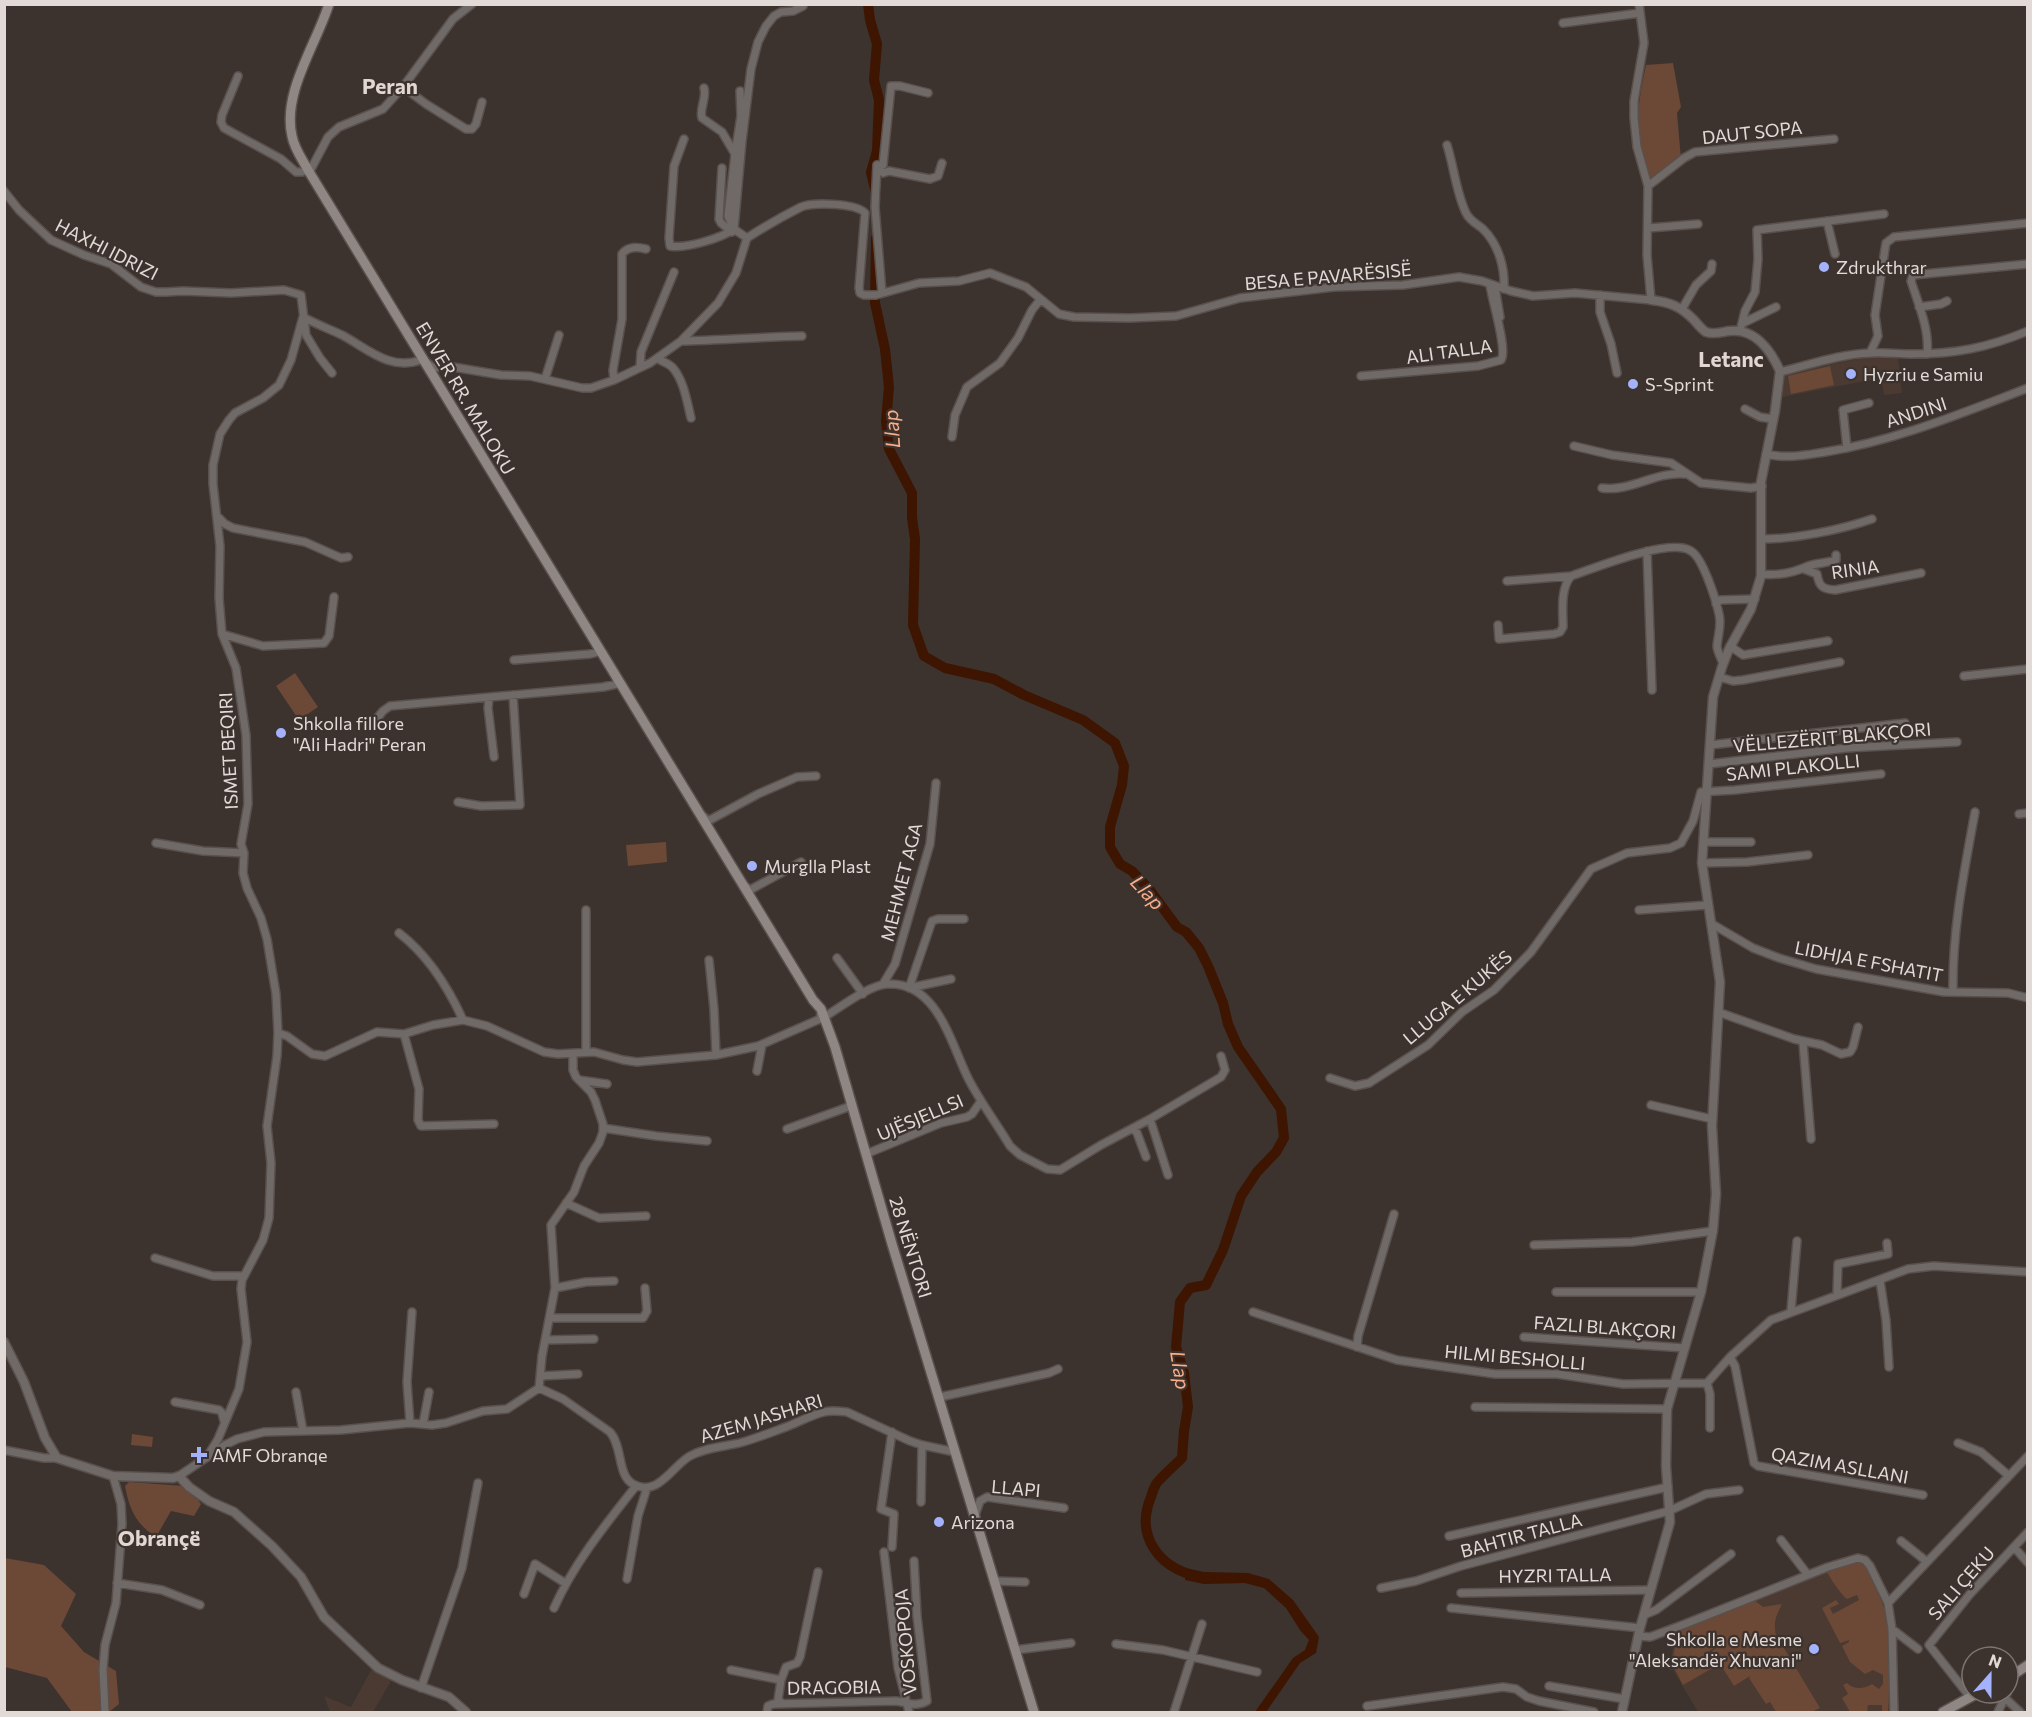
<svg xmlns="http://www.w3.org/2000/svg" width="2032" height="1717" font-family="Commissioner,sans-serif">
<rect width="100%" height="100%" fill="#3c322e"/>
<path fill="#4a3a32" d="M 1867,357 L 1898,357 L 1902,393 L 1884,395 L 1881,378 L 1782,397 L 1785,374 Z
M 1859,1561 L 1886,1614 L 1891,1636 L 1890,1712 L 1698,1712 L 1673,1670 L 1669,1671 L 1676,1630 L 1811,1577 Z
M 371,1670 L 391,1681 L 373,1712 L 330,1712 L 324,1696 L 351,1707 Z"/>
<path fill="#6c4836" d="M 1673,63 L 1681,107 L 1677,113 L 1681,159 L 1650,180 C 1645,175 1645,170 1643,163 C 1633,130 1639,98 1646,65 Z
M 1830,366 L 1834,385 L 1791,394 L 1788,376 Z
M 295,673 L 318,707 L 299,720 L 276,686 Z
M 666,842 L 667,862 L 628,866 L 626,845 Z
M 132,1434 L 153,1437 L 152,1447 L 131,1445 Z
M 129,1482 L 184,1486 L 196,1497 L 201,1504 L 194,1516 L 171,1511 L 156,1537 C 136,1524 129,1509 125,1486 Z
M 5,1558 L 44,1565 L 76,1594 L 61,1626 L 84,1652 L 116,1671 L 119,1704 L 109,1712 L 72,1712 L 47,1678 L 5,1667 Z
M 1858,1560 L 1868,1567 L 1887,1615 L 1890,1675 L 1888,1712 L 1882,1712 L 1882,1705 L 1868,1705 L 1867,1712 L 1850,1712 L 1842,1698 L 1848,1694 L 1843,1685 L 1847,1683 C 1854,1690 1864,1689 1872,1684 L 1879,1689 L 1883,1684 L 1883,1675 L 1873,1670 L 1865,1674 L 1850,1662 L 1842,1646 L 1849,1642 L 1849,1640 L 1840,1643 L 1822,1608 L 1836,1600 L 1839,1604 L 1830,1608 L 1833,1614 L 1859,1600 L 1857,1595 L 1847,1599 C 1842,1596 1829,1577 1826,1570 Z
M 1754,1600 L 1763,1607 L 1782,1604 C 1776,1616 1773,1622 1776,1635 L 1820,1708 L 1811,1712 L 1776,1712 L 1770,1702 L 1766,1704 L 1749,1678 L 1750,1676 L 1734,1686 L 1712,1651 L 1724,1643 L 1709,1651 L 1718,1665 L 1683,1685 L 1674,1668 L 1671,1669 L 1678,1631 Z"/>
<path fill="#3e1500" d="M 1185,1568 L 1204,1572 L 1248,1573 L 1269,1579 L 1293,1600 L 1319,1637 L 1316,1653 L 1300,1663 L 1266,1712 L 1255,1712 L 1293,1658 L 1305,1650 L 1309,1640 L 1300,1630 L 1286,1608 L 1264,1588 L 1245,1583 L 1204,1584 L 1185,1580 Z"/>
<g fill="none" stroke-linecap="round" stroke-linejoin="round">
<path stroke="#3e1500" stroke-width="10" d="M 868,4 L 870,20 L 877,44 L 874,80 L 879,100 L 877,151 L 871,172 L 876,193
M 876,238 L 875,303 L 885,349 L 889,387 L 886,421 L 889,449 L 912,493 L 912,518 L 915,539 L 913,625 L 924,656 L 945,668 L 994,679 L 1024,695 L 1083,720 L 1115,743 L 1124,766 L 1122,785 L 1110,827 L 1110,847 L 1120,864 L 1132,871 L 1149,889 L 1177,927 L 1186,932 L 1199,948 L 1208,966 L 1223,1003 L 1228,1024 L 1238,1047 L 1281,1109 L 1284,1138 L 1276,1152 L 1257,1172 L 1241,1196 L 1223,1250 L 1206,1285 L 1190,1288 L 1180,1302 L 1176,1347 L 1184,1373 L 1188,1407 L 1184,1431 L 1182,1458 C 1174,1466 1163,1475 1156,1484 C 1154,1488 1152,1493 1151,1497 C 1135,1535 1158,1567 1196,1576"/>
<g stroke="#5a504c" stroke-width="10">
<path id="minor" d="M 1563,23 L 1640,13
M 238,76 L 222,115 L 221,122 L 224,128 L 281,159 L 296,172 L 302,172 L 311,169 L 328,137 L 339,127 L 383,109 L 403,87 L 453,19 L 472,4
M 403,87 L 426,104 L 466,129 L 472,129 L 476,124 L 482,102
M 704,88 C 707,99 699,108 702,118 L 722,132 L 735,154 L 728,216 L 734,229 L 747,238
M 684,139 L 674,166 L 669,238 L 670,246 C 685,249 722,238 734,229
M 1447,145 C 1454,167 1456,192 1466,213 C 1470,221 1477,224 1483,229 C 1499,245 1505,268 1504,289
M 735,154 L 741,116 L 740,91
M 877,165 L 875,207 L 882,293
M 877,165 L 883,165 L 891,86 L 900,86 L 928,93
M 877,165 L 883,173 L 889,171 L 930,179 L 938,176 L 942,163
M 722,168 L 719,219 L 721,223 L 732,232
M 1648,186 L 1684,158 L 1695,152 L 1834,139
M 4,191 L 19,210 L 51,240 L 84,255 L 111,264 L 141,287 L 156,292 L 166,292 L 183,291 L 231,293 L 284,290 L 301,295 L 306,335 L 320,358 L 332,373
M 1827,221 L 1835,254
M 1649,228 L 1698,224
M 734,229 L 742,141 L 751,69 L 758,42 L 766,26 L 774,16 L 781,12 L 793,11 L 803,6
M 1495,287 L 1500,317
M 1600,295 L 1600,312 L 1611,344 L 1617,373
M 1919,307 L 1941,304 L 1947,301
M 1682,309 L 1696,285 L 1711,271 L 1712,264
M 303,317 C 316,324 329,329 342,335 C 368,349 390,371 421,360 L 420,355
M 1743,323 L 1776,307
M 1740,331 L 1745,311 L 1755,292 L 1758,259 L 1757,230 L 1884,214
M 681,341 C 722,340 762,337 802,336
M 1870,353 L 1878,336 L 1875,315 L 1885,249 L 1886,243 L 1894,237 L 2028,223
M 1927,354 C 1930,330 1918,303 1911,281 L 1913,275 L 2028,264
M 657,358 C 662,362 669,363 673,368 C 684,381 687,402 691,418
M 426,362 L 434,368 L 447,366 L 501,375 L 530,376 L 582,388 L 591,388 L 614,380 L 650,363 L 681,341 L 718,303 L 736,273 L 747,238 C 764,227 783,216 801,207 C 813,202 856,203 865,213 L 859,288 L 860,293 L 864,295 L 876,295 L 919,283 L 959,281 L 990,273 L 1026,287 L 1059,314 L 1074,317 L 1130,318 L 1176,316 L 1240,298 L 1334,287 L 1403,285 L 1459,277 L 1482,281 L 1511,291 L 1533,296 L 1575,293 L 1651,300 L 1647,255 L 1648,186 L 1637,147 L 1634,118 L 1634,101 L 1644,43 L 1639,4
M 640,367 L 641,352 L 674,272
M 1780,372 C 1809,365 1840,354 1870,353 C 1884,352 1898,354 1911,354 C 1955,354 1987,348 2028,331
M 1361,376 L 1478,366 L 1501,360 C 1508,350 1492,301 1490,285
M 545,379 L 559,335
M 614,380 L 613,370 L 622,319 L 622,254 C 628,246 637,247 646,249
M 1745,409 L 1760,417 L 1773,419
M 952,437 L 955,415 L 967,387 L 1000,363 L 1018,338 L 1032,310 L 1040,300
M 1574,446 L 1612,455 L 1671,463 L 1701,483 L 1751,488 L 1762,486
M 1847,448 L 1843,410 L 1869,403
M 1766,454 C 1787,459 1805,455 1825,452 C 1895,441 1962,413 2028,388
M 1602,488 C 1631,492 1656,471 1685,474
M 217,516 L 225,524 L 233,528 L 305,542 L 341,558 L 348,557
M 1762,539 C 1795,539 1840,530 1872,519
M 1647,551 L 1652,690
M 1804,569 L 1817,574 C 1819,586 1822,589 1835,590 L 1921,573
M 1761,574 C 1778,576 1793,573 1808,566 C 1816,563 1827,563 1836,560 L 1836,555
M 1507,581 L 1571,576
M 1716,604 L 1720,600 L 1755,599
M 1498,625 L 1499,639 L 1554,634 L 1560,632 L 1563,627 C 1563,611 1560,589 1571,576 C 1595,568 1670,537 1691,551 C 1703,558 1716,600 1719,614 C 1722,625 1718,634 1717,646 C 1717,651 1721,658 1723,663
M 222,634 L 263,646 L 324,643 L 329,636 L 334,597
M 1730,646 L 1743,655 L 1828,641
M 514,660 L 590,654 L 598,652 L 597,646
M 1964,676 L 2028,669
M 1719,677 L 1733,681 L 1743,680 L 1840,662
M 489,698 L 488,708 L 494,757
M 374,722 L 383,711 L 390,706 L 603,687 L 617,684 L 616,678
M 1710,745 L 1905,723
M 1709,764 L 1847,748 L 1957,742
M 458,802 L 481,806 L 520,805 L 513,695
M 2019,814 L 2028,813
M 703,816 L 708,821 L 758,794 L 797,777 L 816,776
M 1705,842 L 1751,842
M 156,843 L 203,851 L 244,853
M 1702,863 L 1747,862 L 1808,855
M 744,885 L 750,890 L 801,862
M 1639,910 L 1708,905
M 1712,924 L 1753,948 L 1779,958 L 1816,969 L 1944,992 L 2008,993 L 2028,998
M 399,933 C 429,956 448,987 463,1020
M 837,958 L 863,994
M 709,960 L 714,1009 L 716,1055
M 883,984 L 895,964 L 930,844 L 936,783
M 909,988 L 932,921 L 938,919 L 964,919
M 909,988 L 951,979
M 1953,992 C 1952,931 1964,872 1975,812
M 822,1011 L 826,1016 C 842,1006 870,985 887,984 C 938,981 951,1045 969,1080 C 981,1103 997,1124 1010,1146 L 1020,1155 L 1047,1169 L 1060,1170 L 1101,1145 L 1150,1119 L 1221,1077 L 1225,1070 L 1221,1056
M 1718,1012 L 1794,1039 L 1822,1045 L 1841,1054 L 1850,1052 L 1853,1047 L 1858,1027
M 278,1033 L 287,1036 L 312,1054 L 325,1056 L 377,1032 L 404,1034 L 433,1025 L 463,1020 L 487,1026 L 544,1052 L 558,1054 L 594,1052 L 623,1060 L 637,1062 L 716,1055 L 758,1046 L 820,1019 L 821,1012
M 404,1034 L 419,1089 L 418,1120 L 421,1126 L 494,1124
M 1803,1043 L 1811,1139
M 586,1052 L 586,910
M 757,1071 L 762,1045
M 1330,1078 L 1355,1086 L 1369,1083 L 1428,1045 L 1462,1012 L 1494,990 L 1531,952 L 1591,869 L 1627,853 L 1670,848 L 1681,843 L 1693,821 L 1701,792 L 1735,790 L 1881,774
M 579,1080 L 607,1084
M 1651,1105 L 1712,1119
M 1150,1119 L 1168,1175
M 603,1128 L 656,1136 L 707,1141
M 1133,1128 L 1137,1133 L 1146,1157
M 787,1129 L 851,1106
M 866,1154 L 941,1123 L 967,1117 L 972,1114 L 981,1101
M 566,1203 L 599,1218 L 646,1216
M 1534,1245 L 1632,1242 L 1713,1231
M 155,1258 L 213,1276 L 243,1276
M 1880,1281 L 1886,1320 L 1889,1367
M 555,1288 L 586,1282 L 614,1281
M 1556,1292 L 1701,1292
M 1837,1294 L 1838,1264 L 1888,1254 L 1887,1243
M 1791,1311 L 1797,1241
M 1253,1312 L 1397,1360 L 1495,1374 L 1557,1374 L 1623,1384 L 1707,1383 L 1730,1357 L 1771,1320 L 1908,1269 L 1934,1266 L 2028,1272
M 550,1318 L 643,1318 L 647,1311 L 645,1288
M 1524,1337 L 1685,1348
M 545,1340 L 594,1339
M 1357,1347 L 1358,1336 L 1394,1214
M 1730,1357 L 1735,1366 L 1754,1463 L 1758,1466 L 1923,1495
M 541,1376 L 578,1374
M 1707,1383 L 1710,1394 L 1710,1428
M 539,1388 L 563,1399 L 610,1432 C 623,1447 617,1475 633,1484 C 658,1498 672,1466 690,1456 C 706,1447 725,1447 743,1442 C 757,1438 772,1432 786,1427 C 799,1422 811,1415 824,1412 C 832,1410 839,1411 847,1412 L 910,1441 L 922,1445 L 921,1502
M 539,1388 L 542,1356 L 555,1288 L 551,1225 L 574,1192 L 584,1166 L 599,1143 L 603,1132 L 603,1124 L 595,1100 L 591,1092 L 576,1077 L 573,1070 L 573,1054
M 296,1392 L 303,1431
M 940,1397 L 1049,1373 L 1058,1369
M 175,1402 L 219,1410 L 222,1413 L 224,1421
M 1475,1407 L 1667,1409
M 410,1423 L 407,1382 L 412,1312
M 423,1424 L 429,1392
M 892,1432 L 881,1509 L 894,1514 L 892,1547
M 1958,1443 L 1981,1452 L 2008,1475
M 922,1445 L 950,1451 L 955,1450
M 4,1450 L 44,1458 L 57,1458
M 207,1457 L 218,1439 L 239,1389 L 247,1342 L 241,1289 L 242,1280 L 263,1240 L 269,1218 L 271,1163 L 267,1126 L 277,1056 L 278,1033 L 276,994 L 267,939 L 261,918 L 247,888 L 243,873 L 244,853 L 241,844 L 248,804 L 246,735 L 236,668 L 222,634 L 219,598 L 220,546 L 213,484 L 213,465 L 220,434 L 229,420 L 235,413 L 263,398 L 279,385 L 291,360 L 303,317
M 179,1476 L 225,1445 L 237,1439 L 264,1432 L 341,1430 L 410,1423 L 432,1425 L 446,1423 L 483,1411 L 507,1409 L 539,1388
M 975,1515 L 980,1501 L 987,1497 L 1064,1508
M 1449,1536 L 1668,1487
M 1781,1540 L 1808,1575
M 1901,1541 L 1926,1561
M 2014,1547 L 2028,1563
M 884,1552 L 898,1668 L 909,1712
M 627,1579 L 638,1516 L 647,1488
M 994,1581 L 1025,1582
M 117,1583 L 162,1590 L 200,1605
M 1381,1588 L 1416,1581 L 1461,1566 L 1669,1511 L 1706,1494 L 1739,1490
M 1461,1593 L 1650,1590
M 524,1594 L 535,1564 L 565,1583
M 1888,1603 L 2028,1456
M 554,1608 C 574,1563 606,1524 636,1486
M 1451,1608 L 1640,1628
M 1644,1615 L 1656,1610 L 1731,1554
M 1892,1629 L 1918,1649
M 1638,1636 L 1650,1637 L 1685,1624 L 1828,1567 L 1858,1558 L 1865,1560 L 1870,1566 L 1888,1603 L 1892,1629 L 1894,1712
M 1116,1644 L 1163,1650 L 1257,1672
M 1015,1650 L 1071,1643
M 731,1670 L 781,1680
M 1549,1686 L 1624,1699
M 421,1688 L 462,1568 L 478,1483
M 1970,1697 L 1929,1645 L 1970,1594 L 2028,1532
M 2005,1698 L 2020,1712
M 782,1703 L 778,1700 L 781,1680 L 786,1667 L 797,1663 L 800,1657 L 818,1572
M 1367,1706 L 1503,1687 L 1516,1689 L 1527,1697 L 1539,1701 L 1594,1712
M 105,1712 L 103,1669 L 105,1645 L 116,1603 L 122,1524 L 121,1504 L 113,1476
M 767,1712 L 768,1706 L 773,1704 L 896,1701 C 908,1703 916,1707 927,1701 L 917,1616 L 914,1561
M 1174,1712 L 1202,1624
M 1998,1712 L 2007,1693"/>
</g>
<g stroke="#5a504c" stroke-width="11">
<path id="tertiary" d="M 4,1342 L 24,1382 L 45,1438 L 57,1458 L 113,1476 L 173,1478 L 179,1476 L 189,1487 L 209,1501 L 234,1512 L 272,1546 L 301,1577 L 324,1617 L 378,1668 L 402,1680 L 449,1697 L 466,1712
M 1622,1712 L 1640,1628 L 1670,1522 L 1666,1466 L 1667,1409 L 1701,1292 L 1713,1230 L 1716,1194 L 1712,1126 L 1720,982 L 1702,863 L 1713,697 L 1722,667 L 1729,649 L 1751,609 L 1761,576 L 1761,482 L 1775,411 L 1780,371 C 1770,349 1755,328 1729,331 C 1722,332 1713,335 1706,332 C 1701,329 1697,323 1693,319 C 1680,306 1669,302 1651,300"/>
</g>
<g stroke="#5a504c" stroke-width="12">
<path id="secondary" d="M 329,4 C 316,45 282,93 292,136 C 294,148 302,159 308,170 L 813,1000 L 821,1009 L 835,1047 L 892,1244 L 1034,1712
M 2008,1678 L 2028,1665
M 1943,1712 L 1978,1693"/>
</g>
<use href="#minor" stroke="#6f6a68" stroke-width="7"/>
<use href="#tertiary" stroke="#6f6a68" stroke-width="8"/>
<use href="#secondary" stroke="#8f8784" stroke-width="9"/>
</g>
<g fill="#a4b2fc" stroke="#3c322e" stroke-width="2">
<circle cx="1824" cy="267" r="6"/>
<circle cx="1851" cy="374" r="6"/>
<circle cx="1633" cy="384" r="6"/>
<circle cx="281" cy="733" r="6"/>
<circle cx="752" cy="866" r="6"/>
<path d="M196 1446h6v6h6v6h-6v6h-6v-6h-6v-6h6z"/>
<circle cx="939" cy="1522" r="6"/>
<circle cx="1814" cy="1649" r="6"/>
</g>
<g text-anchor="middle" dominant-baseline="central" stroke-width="4.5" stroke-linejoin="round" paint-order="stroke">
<g font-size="18" fill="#e1dad7" stroke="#3c322e">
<text transform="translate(1752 132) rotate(-6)">DAUT SOPA</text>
<text transform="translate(107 249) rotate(27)">HAXHI IDRIZI</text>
<text transform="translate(1328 276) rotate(-5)">BESA E PAVARËSISË</text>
<text transform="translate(1449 351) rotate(-8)">ALI TALLA</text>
<text transform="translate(466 398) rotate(59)">ENVER RR. MALOKU</text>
<text transform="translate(1916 412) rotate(-18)">ANDINI</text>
<text transform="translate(1855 569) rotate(-8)">RINIA</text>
<text transform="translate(1832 737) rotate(-5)">VËLLEZËRIT BLAKÇORI</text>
<text transform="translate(228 751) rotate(-93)">ISMET BEQIRI</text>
<text transform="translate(1793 767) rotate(-6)">SAMI PLAKOLLI</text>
<text transform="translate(901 882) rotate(-76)">MEHMET AGA</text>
<text transform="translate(1869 961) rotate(11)">LIDHJA E FSHATIT</text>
<text transform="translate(1457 997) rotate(-40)">LLUGA E KUKËS</text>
<text transform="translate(920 1117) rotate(-23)">UJËSJELLSI</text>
<text transform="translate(911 1247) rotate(73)">28 NËNTORI</text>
<text transform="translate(1605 1327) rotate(4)">FAZLI BLAKÇORI</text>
<text transform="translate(1515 1357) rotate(5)">HILMI BESHOLLI</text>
<text transform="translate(761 1418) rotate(-17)">AZEM JASHARI</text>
<text transform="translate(1840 1465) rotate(10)">QAZIM ASLLANI</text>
<text transform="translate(1016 1488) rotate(5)">LLAPI</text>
<text transform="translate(1521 1535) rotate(-15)">BAHTIR TALLA</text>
<text transform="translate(1555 1575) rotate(-1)">HYZRI TALLA</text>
<text transform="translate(1961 1583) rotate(-49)">SALI ÇEKU</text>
<text transform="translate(905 1642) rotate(-95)">VOSKOPOJA</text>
<text transform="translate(834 1687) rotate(-1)">DRAGOBIA</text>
</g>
<g font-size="18" fill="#e1dad7" stroke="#3c322e" text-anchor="start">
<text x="1836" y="267">Zdrukthrar</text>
<text x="1863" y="374">Hyzriu e Samiu</text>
<text x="1645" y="384">S-Sprint</text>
<text x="293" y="723">Shkolla fillore<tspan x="293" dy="21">"Ali Hadri" Peran</tspan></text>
<text x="764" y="866">Murglla Plast</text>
<text x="212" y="1455">AMF Obranqe</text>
<text x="951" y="1522">Arizona</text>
<text x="1802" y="1639" text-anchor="end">Shkolla e Mesme<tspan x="1802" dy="21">"Aleksandër Xhuvani"</tspan></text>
</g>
<g font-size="20" font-style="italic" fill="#f9ad88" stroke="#3c322e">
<text transform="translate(891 429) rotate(-94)">Llap</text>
<text transform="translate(1148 892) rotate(47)">Llap</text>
<text transform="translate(1181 1370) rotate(81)">Llap</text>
</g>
<g font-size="21" font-weight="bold" fill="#e3d7d1" stroke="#3c322e">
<text x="390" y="85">Peran</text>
<text x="1731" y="358">Letanc</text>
<text x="159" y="1537">Obrançë</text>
</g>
</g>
<rect width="2032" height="1717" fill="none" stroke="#e1dad7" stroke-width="12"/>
<g transform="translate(1990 1675) rotate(21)"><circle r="28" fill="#3c322e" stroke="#7e7572" stroke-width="1.5"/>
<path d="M0-4.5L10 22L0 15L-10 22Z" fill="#a4b2fc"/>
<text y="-9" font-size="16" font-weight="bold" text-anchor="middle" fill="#e1dad7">N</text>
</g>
</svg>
